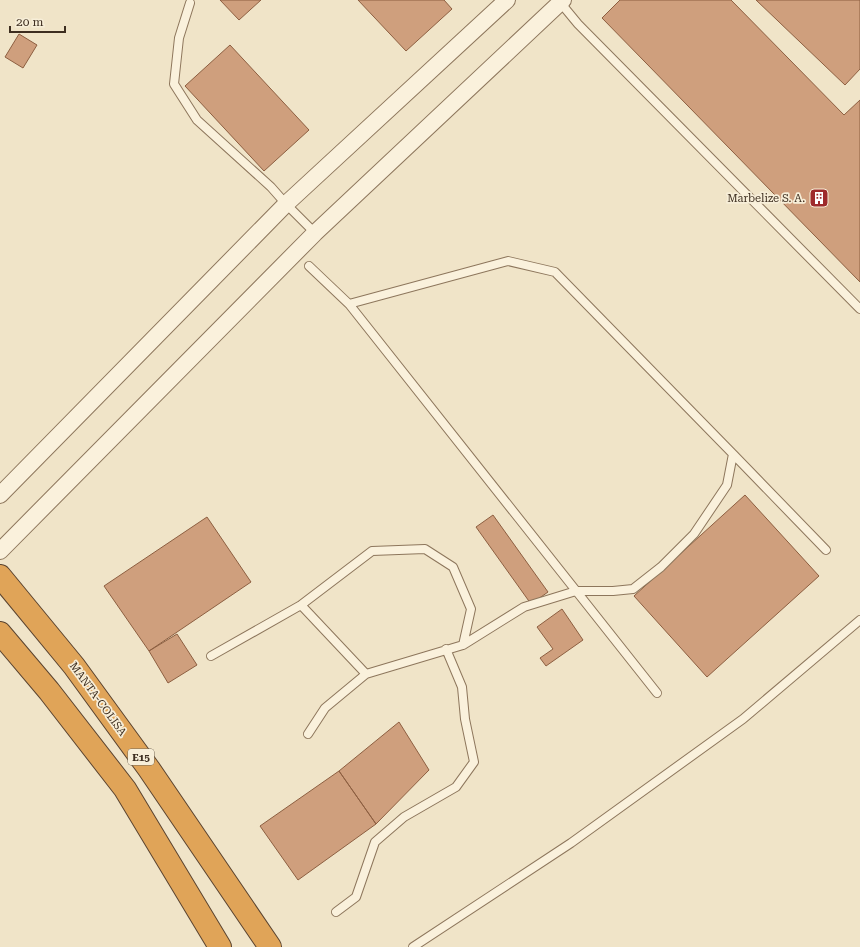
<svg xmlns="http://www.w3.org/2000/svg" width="860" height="947" font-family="'Roboto Serif',serif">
<rect width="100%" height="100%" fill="#f0e4c8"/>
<path fill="#cf9f7d" stroke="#8d5f41" d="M 220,0 L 261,0 L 239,20 Z
M 358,0 L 444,0 L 452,9 L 406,51 Z
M 620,0 L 731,0 L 844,115 L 860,100 L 860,282 L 602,18 Z
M 756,0 L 860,0 L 860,69 L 845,85 Z
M 19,34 L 37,45 L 23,68 L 5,57 Z
M 230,45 L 309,130 L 264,171 L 185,86 Z
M 745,495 L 819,576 L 707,677 L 634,596 Z
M 493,515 L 548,592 L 531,604 L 476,527 Z
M 207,517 L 251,582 L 149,651 L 104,586 Z
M 562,609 L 583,640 L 546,666 L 540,658 L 553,649 L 537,627 Z
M 177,634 L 197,665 L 168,683 L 149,651 Z
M 399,722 L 429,770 L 376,824 L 339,771 Z
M 339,771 L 376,824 L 298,880 L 260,826 Z"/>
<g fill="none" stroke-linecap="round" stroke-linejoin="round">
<g stroke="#8d765c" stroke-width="10">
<path id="lane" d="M 559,1 L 578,24 L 860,309
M 190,3 L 179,38 L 174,84 L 197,120 L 271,187 L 286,204 L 315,233
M 349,304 L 657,693
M 733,454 L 826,550
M 301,605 L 366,674
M 211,656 L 301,605 L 372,551 L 425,549 L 453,567 L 471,609 L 463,645
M 308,734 L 325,708 L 366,674 L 463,645 L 524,607 L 576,591 L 613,591 L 633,589 L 661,567 L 694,534 L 727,485 L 733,454 L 555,272 L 508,261 L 349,304 L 309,266
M 336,912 L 356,897 L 375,842 L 404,817 L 456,787 L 474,762 L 465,719 L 462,687 L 446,649
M 413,947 L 571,843 L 743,719 L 860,620"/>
</g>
<g stroke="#8d765c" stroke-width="18">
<path id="street" d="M 0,495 L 286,204 L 507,0
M 0,551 L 315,233 L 563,0"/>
</g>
<g stroke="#5b4430" stroke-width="24">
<path id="highway" d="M 0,576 L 74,666 L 149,769 L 270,947
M 0,633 L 49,691 L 125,789 L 220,947"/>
</g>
<use href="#lane" stroke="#faf1dc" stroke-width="8"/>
<use href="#street" stroke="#faf1dc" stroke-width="16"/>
<use href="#highway" stroke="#e0a458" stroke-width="22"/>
</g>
<defs>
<g id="building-square" transform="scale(1)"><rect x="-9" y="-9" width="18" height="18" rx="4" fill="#9e2a2b" stroke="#f7eed8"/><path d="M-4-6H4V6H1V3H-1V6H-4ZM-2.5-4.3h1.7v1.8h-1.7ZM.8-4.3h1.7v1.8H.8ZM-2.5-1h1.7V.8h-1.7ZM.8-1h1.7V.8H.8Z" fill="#fff"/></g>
</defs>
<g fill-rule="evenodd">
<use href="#building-square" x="819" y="198"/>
</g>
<g text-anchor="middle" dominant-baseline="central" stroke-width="3.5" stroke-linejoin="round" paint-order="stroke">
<rect fill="#f7eed8" stroke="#756857" stroke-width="1" x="128" y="749" width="26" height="16" rx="3"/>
<g font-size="10" font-weight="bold" fill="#3d2e20">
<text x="141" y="757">E15</text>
</g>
<g font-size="11" fill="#3d2e20" stroke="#f7eed8" text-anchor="end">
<text x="805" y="198">Marbelize S. A.</text>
</g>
<g font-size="11" fill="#3d2e20" stroke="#f7eed8">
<text transform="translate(98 699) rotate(54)">MANTA-COLISA</text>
</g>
</g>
<path d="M10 26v6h55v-6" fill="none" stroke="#3d2e20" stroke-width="2"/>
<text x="16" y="26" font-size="12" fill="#3d2e20" stroke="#f7eed8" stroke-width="3" paint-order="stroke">20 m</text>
</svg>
